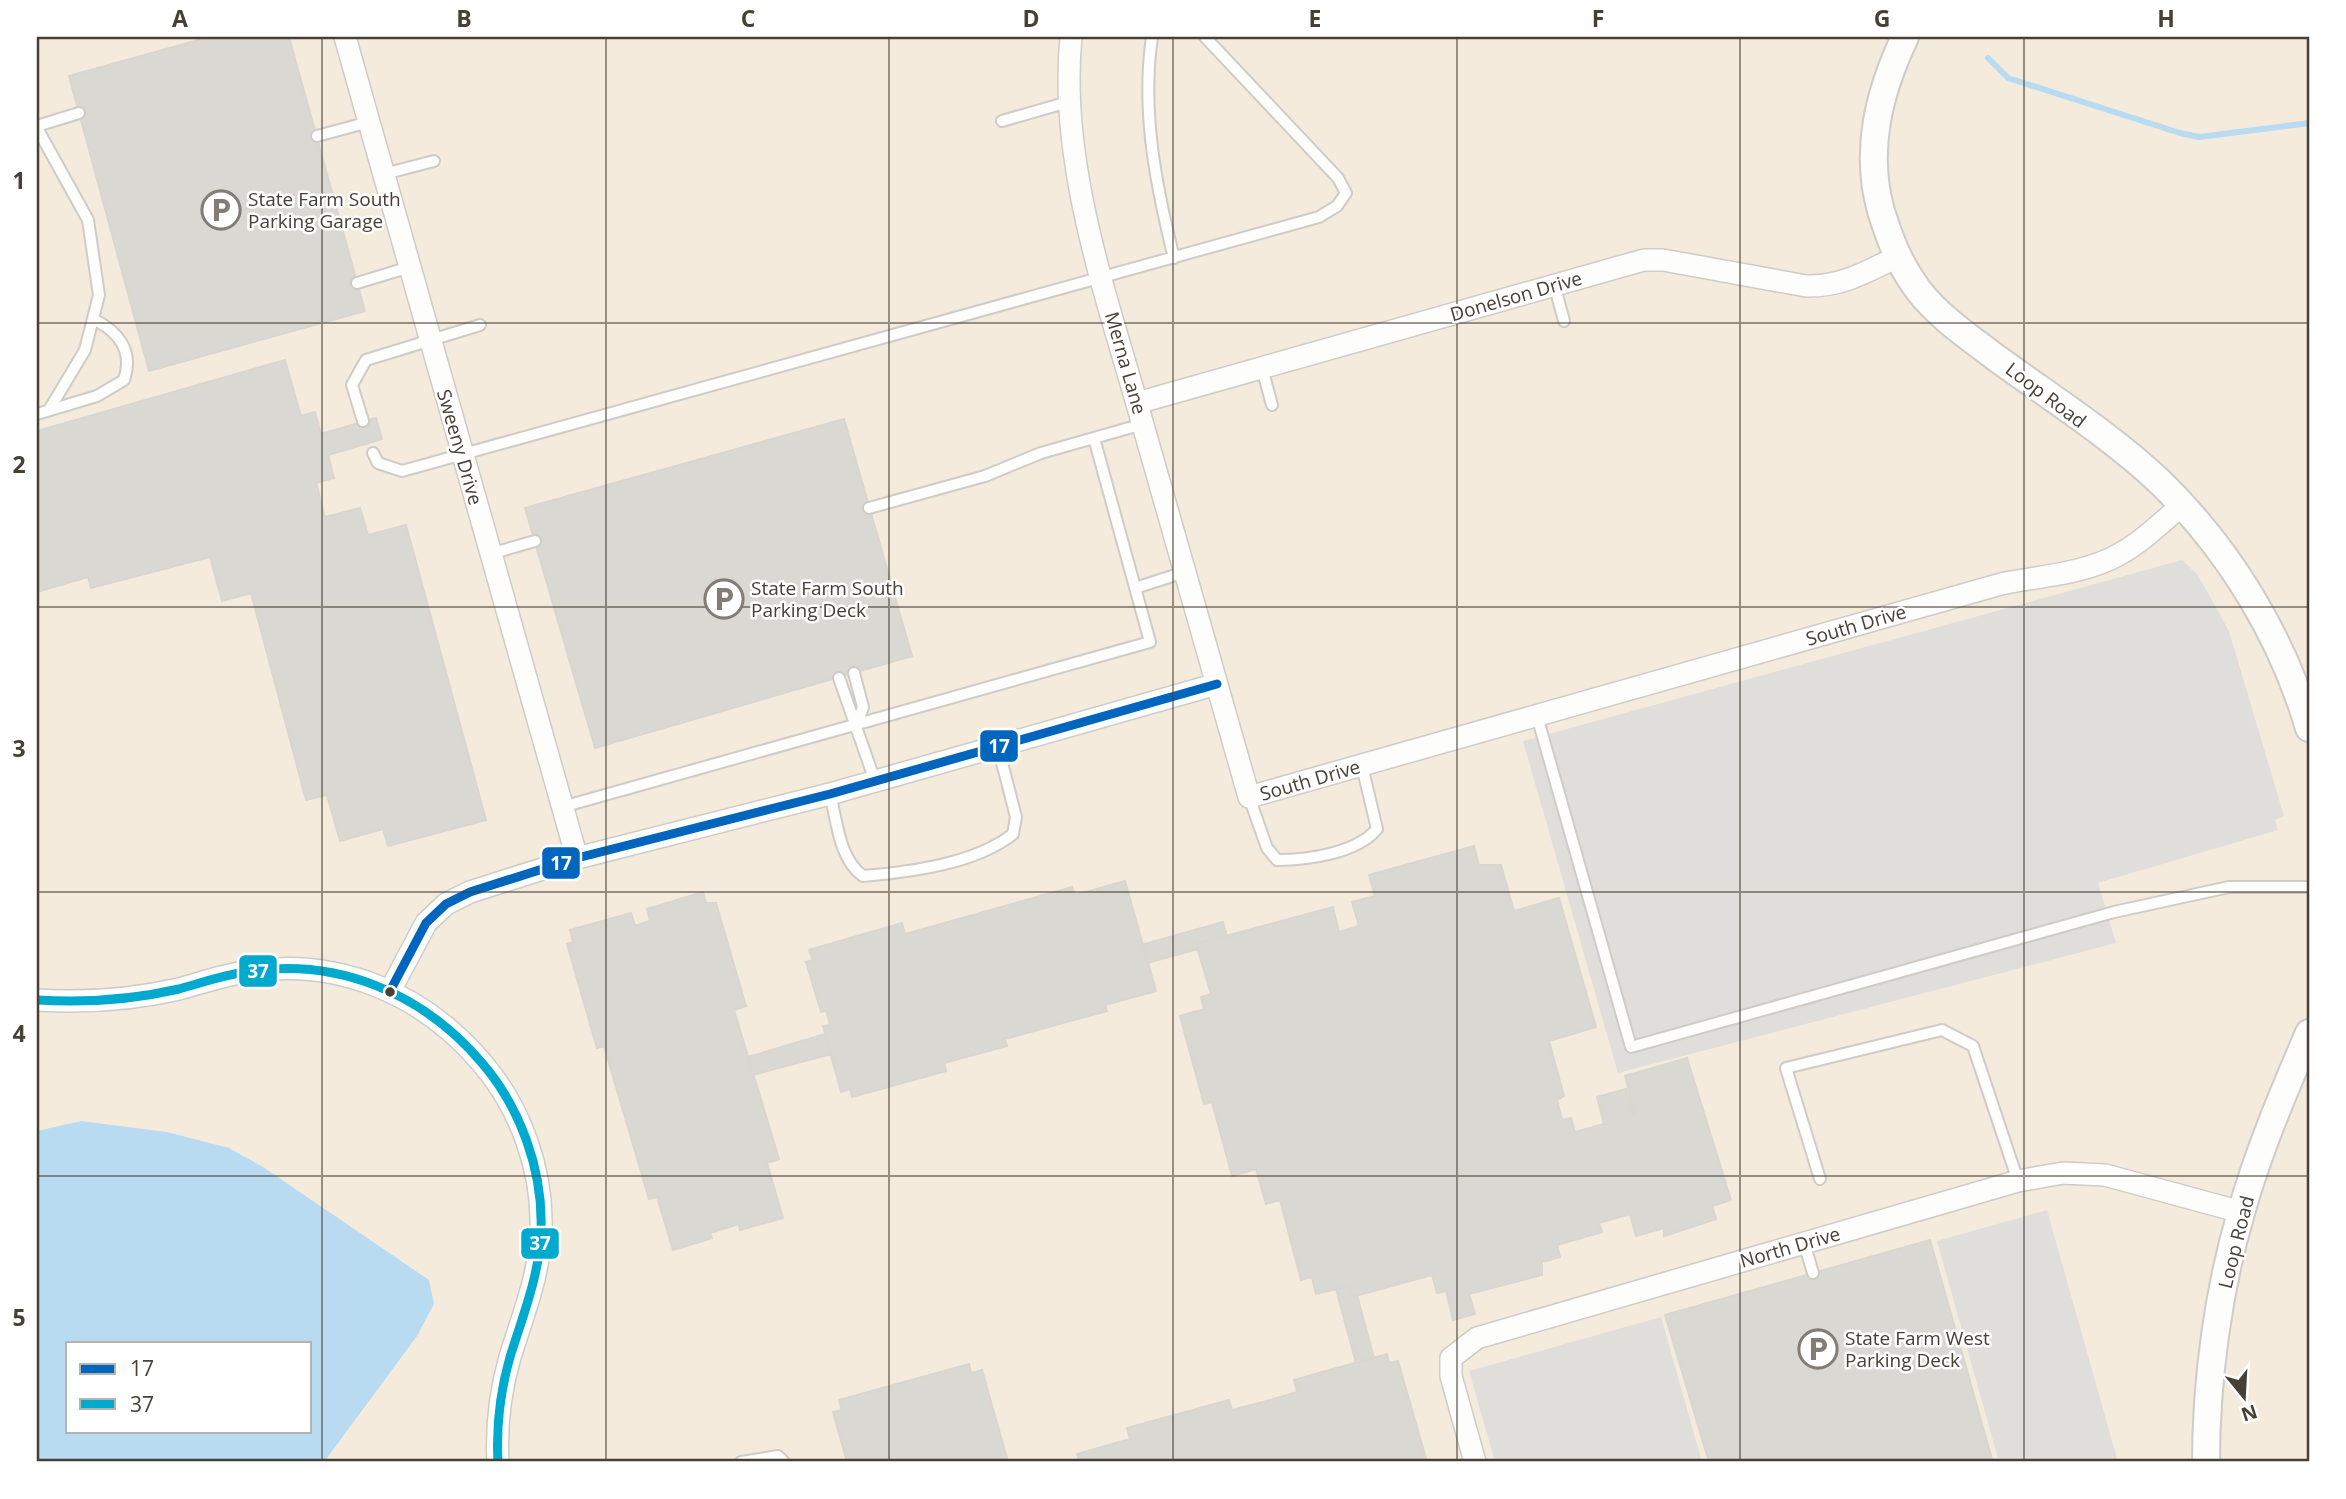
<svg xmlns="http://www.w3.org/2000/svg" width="2346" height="1499" font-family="'Open Sans',sans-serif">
<rect width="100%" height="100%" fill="#f0efea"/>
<path fill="#f4ebdc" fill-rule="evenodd" d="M 37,37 L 2309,37 L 2309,1462 L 37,1462 ZM 68,1343 L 310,1343 L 310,1431 L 68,1431 Z"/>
<path fill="#e0deda" d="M 2182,560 L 2198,575 L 2229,631 L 2284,816 L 2275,820 L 2278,830 L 2098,883 L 2116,943 L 1618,1073 L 1523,741 Z
M 2047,1210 L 2118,1462 L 1999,1462 L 1937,1241 Z
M 1661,1317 L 1702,1462 L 1495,1462 L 1469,1371 Z"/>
<path fill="#b8dbf1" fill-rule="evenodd" d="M 81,1121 L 167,1132 L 229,1148 L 263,1167 L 429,1280 L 434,1304 L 417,1336 L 324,1462 L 37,1462 L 37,1131 ZM 68,1343 L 310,1343 L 310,1431 L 68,1431 Z"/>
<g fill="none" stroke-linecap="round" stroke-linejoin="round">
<path stroke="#b8dbf1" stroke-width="6" d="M 1988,58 L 2008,78 L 2180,133 L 2199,137 L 2309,123"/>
</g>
<path fill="#dad8d2" stroke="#d9d6d0" stroke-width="2" d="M 209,37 L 289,37 L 365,311 L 149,371 L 69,76 Z
M 285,360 L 301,416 L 315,412 L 321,434 L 376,418 L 382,439 L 328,455 L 334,478 L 316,483 L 325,517 L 360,508 L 368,535 L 406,525 L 486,820 L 388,846 L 383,829 L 340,841 L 327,795 L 306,800 L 251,593 L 222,601 L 210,557 L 91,588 L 88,577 L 37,592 L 37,431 Z
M 844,419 L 912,656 L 595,748 L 525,508 Z
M 1474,846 L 1479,865 L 1501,865 L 1514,911 L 1559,898 L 1596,1027 L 1549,1041 L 1564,1096 L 1557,1100 L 1562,1120 L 1571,1118 L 1575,1132 L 1604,1124 L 1597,1097 L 1626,1089 L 1633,1114 L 1635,1114 L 1625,1076 L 1687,1058 L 1731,1200 L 1712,1206 L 1716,1219 L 1664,1236 L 1664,1228 L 1636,1236 L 1630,1214 L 1599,1223 L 1602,1232 L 1557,1245 L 1560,1257 L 1542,1262 L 1542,1275 L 1469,1294 L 1475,1314 L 1453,1320 L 1446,1291 L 1437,1293 L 1432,1275 L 1352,1297 L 1349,1286 L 1316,1294 L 1312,1277 L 1301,1280 L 1280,1200 L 1266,1204 L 1256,1169 L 1232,1176 L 1212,1102 L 1204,1104 L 1180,1016 L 1204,1009 L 1201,997 L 1211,994 L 1196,944 L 1333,907 L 1339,932 L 1359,926 L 1352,902 L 1375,896 L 1369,875 Z
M 1125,881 L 1156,991 L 1105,1005 L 1107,1011 L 1005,1039 L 1007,1046 L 944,1063 L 946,1071 L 852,1097 L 850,1089 L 841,1092 L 823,1026 L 830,1025 L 826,1010 L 821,1012 L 806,962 L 813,960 L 809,950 L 902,923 L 905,934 L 1072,887 L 1075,895 Z
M 703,892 L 706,903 L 716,903 L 746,1006 L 734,1010 L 779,1159 L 767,1163 L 783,1218 L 740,1230 L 739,1224 L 710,1233 L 712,1238 L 673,1250 L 657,1197 L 649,1199 L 604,1046 L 597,1048 L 567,944 L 573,942 L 570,930 L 631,913 L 635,926 L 650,921 L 647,909 Z
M 1223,922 L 1227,936 L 1196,944 L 1198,949 L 1147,963 L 1141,945 Z
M 825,1034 L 831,1054 L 753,1075 L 748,1057 Z
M 1930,1240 L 1992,1459 L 1981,1462 L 1709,1462 L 1665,1315 Z
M 1349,1286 L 1352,1297 L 1357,1295 L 1374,1358 L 1356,1363 L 1336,1289 Z
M 1387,1354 L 1389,1363 L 1398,1361 L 1427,1462 L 1080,1462 L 1077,1454 L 1130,1439 L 1127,1428 L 1229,1400 L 1232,1410 L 1263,1402 L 1297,1392 L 1294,1380 Z
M 969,1364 L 971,1373 L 982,1370 L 1008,1462 L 847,1462 L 833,1412 L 842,1410 L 839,1400 Z"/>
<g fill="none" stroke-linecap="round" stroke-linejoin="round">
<g stroke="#ceccc7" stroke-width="14">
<path id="service" d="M 1152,37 C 1141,111 1156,186 1174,258
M 1002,121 L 1068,102
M 37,126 L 79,113
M 37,128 L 88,220 L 99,295 L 85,350 L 49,410
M 317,136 L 369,122
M 384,174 L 434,161
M 357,283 L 410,267
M 1554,284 L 1564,321
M 1262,368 L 1272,405
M 37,414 L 97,396 L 124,380 C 134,351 118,331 93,319
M 363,421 L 352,385 L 366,360 L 480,325
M 373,453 L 378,463 L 402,471 L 1319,217 L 1337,206 L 1346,193 L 1338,178 L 1205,37
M 869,508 L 985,476 L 1041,453 L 1143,424
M 490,554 L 535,541
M 1135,588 L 1185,572
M 854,673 L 863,707 L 857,724
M 839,678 L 875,781
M 1537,716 L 1631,1047 L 2114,912 L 2229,887 L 2309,887
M 830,794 C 837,821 839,859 863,876 C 910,872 975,864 1013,834 L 1016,817 L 998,747
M 1249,797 L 1267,848 L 1277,860 C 1308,860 1357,853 1377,829 L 1362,766
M 562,807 L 1150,642 L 1094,438
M 1820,1179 L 1786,1068 L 1942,1030 L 1973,1046 L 2018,1181
M 1804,1243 L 1813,1273
M 741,1462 L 778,1456 L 784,1462"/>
</g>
<g stroke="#ceccc7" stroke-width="24">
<path id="minor" d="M 345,37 L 577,858
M 1071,37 C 1058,165 1109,303 1143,425 C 1179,549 1214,673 1249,797 L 2001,584 C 2039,576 2084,574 2118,555 C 2142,542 2161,523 2182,505
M 1137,403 L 1644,260 L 1663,260 L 1806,286 C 1841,287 1866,272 1897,257
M 390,991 L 426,923 L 446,904 L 470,892 L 577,858 L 830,794 L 1217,684
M 37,1000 C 85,1003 131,1000 179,989 C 201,983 223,975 246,972 C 337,957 423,993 482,1063 C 520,1107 543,1170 541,1229 C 540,1274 523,1315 510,1357 C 500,1392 496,1426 498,1462
M 1475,1462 L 1451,1376 L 1451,1358 L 1477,1338 L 2018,1181 L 2063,1173 L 2105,1175 L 2241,1212"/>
</g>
<g stroke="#ceccc7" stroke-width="30">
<path id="tertiary" d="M 1905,37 C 1879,92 1864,150 1881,211 C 1890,240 1900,266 1919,291 C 1939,317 1969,337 1995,357 C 2050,397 2110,435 2160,482 C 2229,549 2282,636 2309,728
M 2206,1462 C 2206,1381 2218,1291 2241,1213 C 2258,1152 2284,1091 2309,1033"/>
</g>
<use href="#service" stroke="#fdfdfc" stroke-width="10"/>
<use href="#minor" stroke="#fdfdfc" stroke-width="21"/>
<use href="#tertiary" stroke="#fdfdfc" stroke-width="26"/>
<g stroke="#fff" stroke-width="14">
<path id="bus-1" d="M 390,991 L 426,923 L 446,904 L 470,892 L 577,858 L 830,794 L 1217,684"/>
</g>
<g stroke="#fff" stroke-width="14">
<path id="bus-2" d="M 37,1000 C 85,1003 131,1000 179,989 C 201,983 223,975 246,972 C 337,957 423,993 482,1063 C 520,1107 543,1170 541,1229 C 540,1274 523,1315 510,1357 C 500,1392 496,1426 498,1462"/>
</g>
<use href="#bus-1" stroke="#0065bd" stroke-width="9"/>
<use href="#bus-2" stroke="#00a9ce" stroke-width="9"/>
</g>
<path fill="none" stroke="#474035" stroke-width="2" stroke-opacity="0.55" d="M 322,37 L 322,1462M 606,37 L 606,1462M 889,37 L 889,1462M 1173,37 L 1173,1462M 1457,37 L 1457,1462M 1740,37 L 1740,1462M 2024,37 L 2024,1462M 37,323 L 2309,323M 37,607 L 2309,607M 37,892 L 2309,892M 37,1176 L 2309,1176"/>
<defs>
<g id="parking-ring" transform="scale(2.0125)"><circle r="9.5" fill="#fff" stroke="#827d74" stroke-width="1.5"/><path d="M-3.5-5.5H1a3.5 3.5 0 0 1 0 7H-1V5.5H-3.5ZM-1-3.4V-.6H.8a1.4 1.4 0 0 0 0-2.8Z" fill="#827d74"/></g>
</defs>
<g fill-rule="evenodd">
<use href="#parking-ring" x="221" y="210"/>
<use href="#parking-ring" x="724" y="599"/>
<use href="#parking-ring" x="1818" y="1349"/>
</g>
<circle fill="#474035" stroke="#fff" stroke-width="2.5" cx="390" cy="992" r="6"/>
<g text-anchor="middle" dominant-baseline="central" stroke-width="5" stroke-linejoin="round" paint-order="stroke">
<g font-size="19" fill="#474035" stroke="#fff" text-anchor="start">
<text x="248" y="199">State Farm South<tspan x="248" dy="22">Parking Garage</tspan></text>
<text x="751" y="588">State Farm South<tspan x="751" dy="22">Parking Deck</tspan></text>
<text x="1845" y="1338">State Farm West<tspan x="1845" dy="22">Parking Deck</tspan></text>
</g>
<g font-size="19" fill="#474035" stroke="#fff">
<text transform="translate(1516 296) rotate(-16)">Donelson Drive</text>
<text transform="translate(1126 363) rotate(74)">Merna Lane</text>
<text transform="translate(2046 395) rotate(37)">Loop Road</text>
<text transform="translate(460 447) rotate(74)">Sweeny Drive</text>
<text transform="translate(1856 625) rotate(-16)">South Drive</text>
<text transform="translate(1310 780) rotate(-16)">South Drive</text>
<text transform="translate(2236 1242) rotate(-76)">Loop Road</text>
<text transform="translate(1790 1247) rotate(-16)">North Drive</text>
</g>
</g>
<g stroke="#fff" stroke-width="2.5">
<rect x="979" y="729" width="40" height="34" rx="7" fill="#0065bd"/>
<rect x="541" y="846" width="40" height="34" rx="7" fill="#0065bd"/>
<rect x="238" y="954" width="40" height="34" rx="7" fill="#00a9ce"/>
<rect x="520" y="1227" width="40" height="33" rx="7" fill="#00a9ce"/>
</g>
<g font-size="19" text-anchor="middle" font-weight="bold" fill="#fff">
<text x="999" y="753">17</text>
<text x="561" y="870">17</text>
<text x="258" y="978">37</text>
<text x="540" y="1250">37</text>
</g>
<rect width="2346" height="1499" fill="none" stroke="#ffffff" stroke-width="77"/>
<rect x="66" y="1342" width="245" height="91" fill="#ffffff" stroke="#b5b3ae" stroke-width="2"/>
<rect x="80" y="1364" width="35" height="10" fill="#0065bd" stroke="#b5b3ae" stroke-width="2"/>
<text x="130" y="1376" font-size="21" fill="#474035">17</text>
<rect x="80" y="1399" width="35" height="10" fill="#00a9ce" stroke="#b5b3ae" stroke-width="2"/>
<text x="130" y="1412" font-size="21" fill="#474035">37</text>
<g transform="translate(2244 1397) rotate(162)" stroke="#ffffff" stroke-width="5" paint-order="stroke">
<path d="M0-5L12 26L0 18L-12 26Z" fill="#474035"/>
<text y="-10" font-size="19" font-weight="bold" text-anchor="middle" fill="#474035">N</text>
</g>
<rect x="38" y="38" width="2270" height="1422" fill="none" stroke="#474035" stroke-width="2.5"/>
<g font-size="23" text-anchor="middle" font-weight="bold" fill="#474035">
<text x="180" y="27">A</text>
<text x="464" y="27">B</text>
<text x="748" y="27">C</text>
<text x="1031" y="27">D</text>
<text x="1315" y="27">E</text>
<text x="1598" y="27">F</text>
<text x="1882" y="27">G</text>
<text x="2166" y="27">H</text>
<text x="19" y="189">1</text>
<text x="19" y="473">2</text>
<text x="19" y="757">3</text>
<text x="19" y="1042">4</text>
<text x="19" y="1326">5</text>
</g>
</svg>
